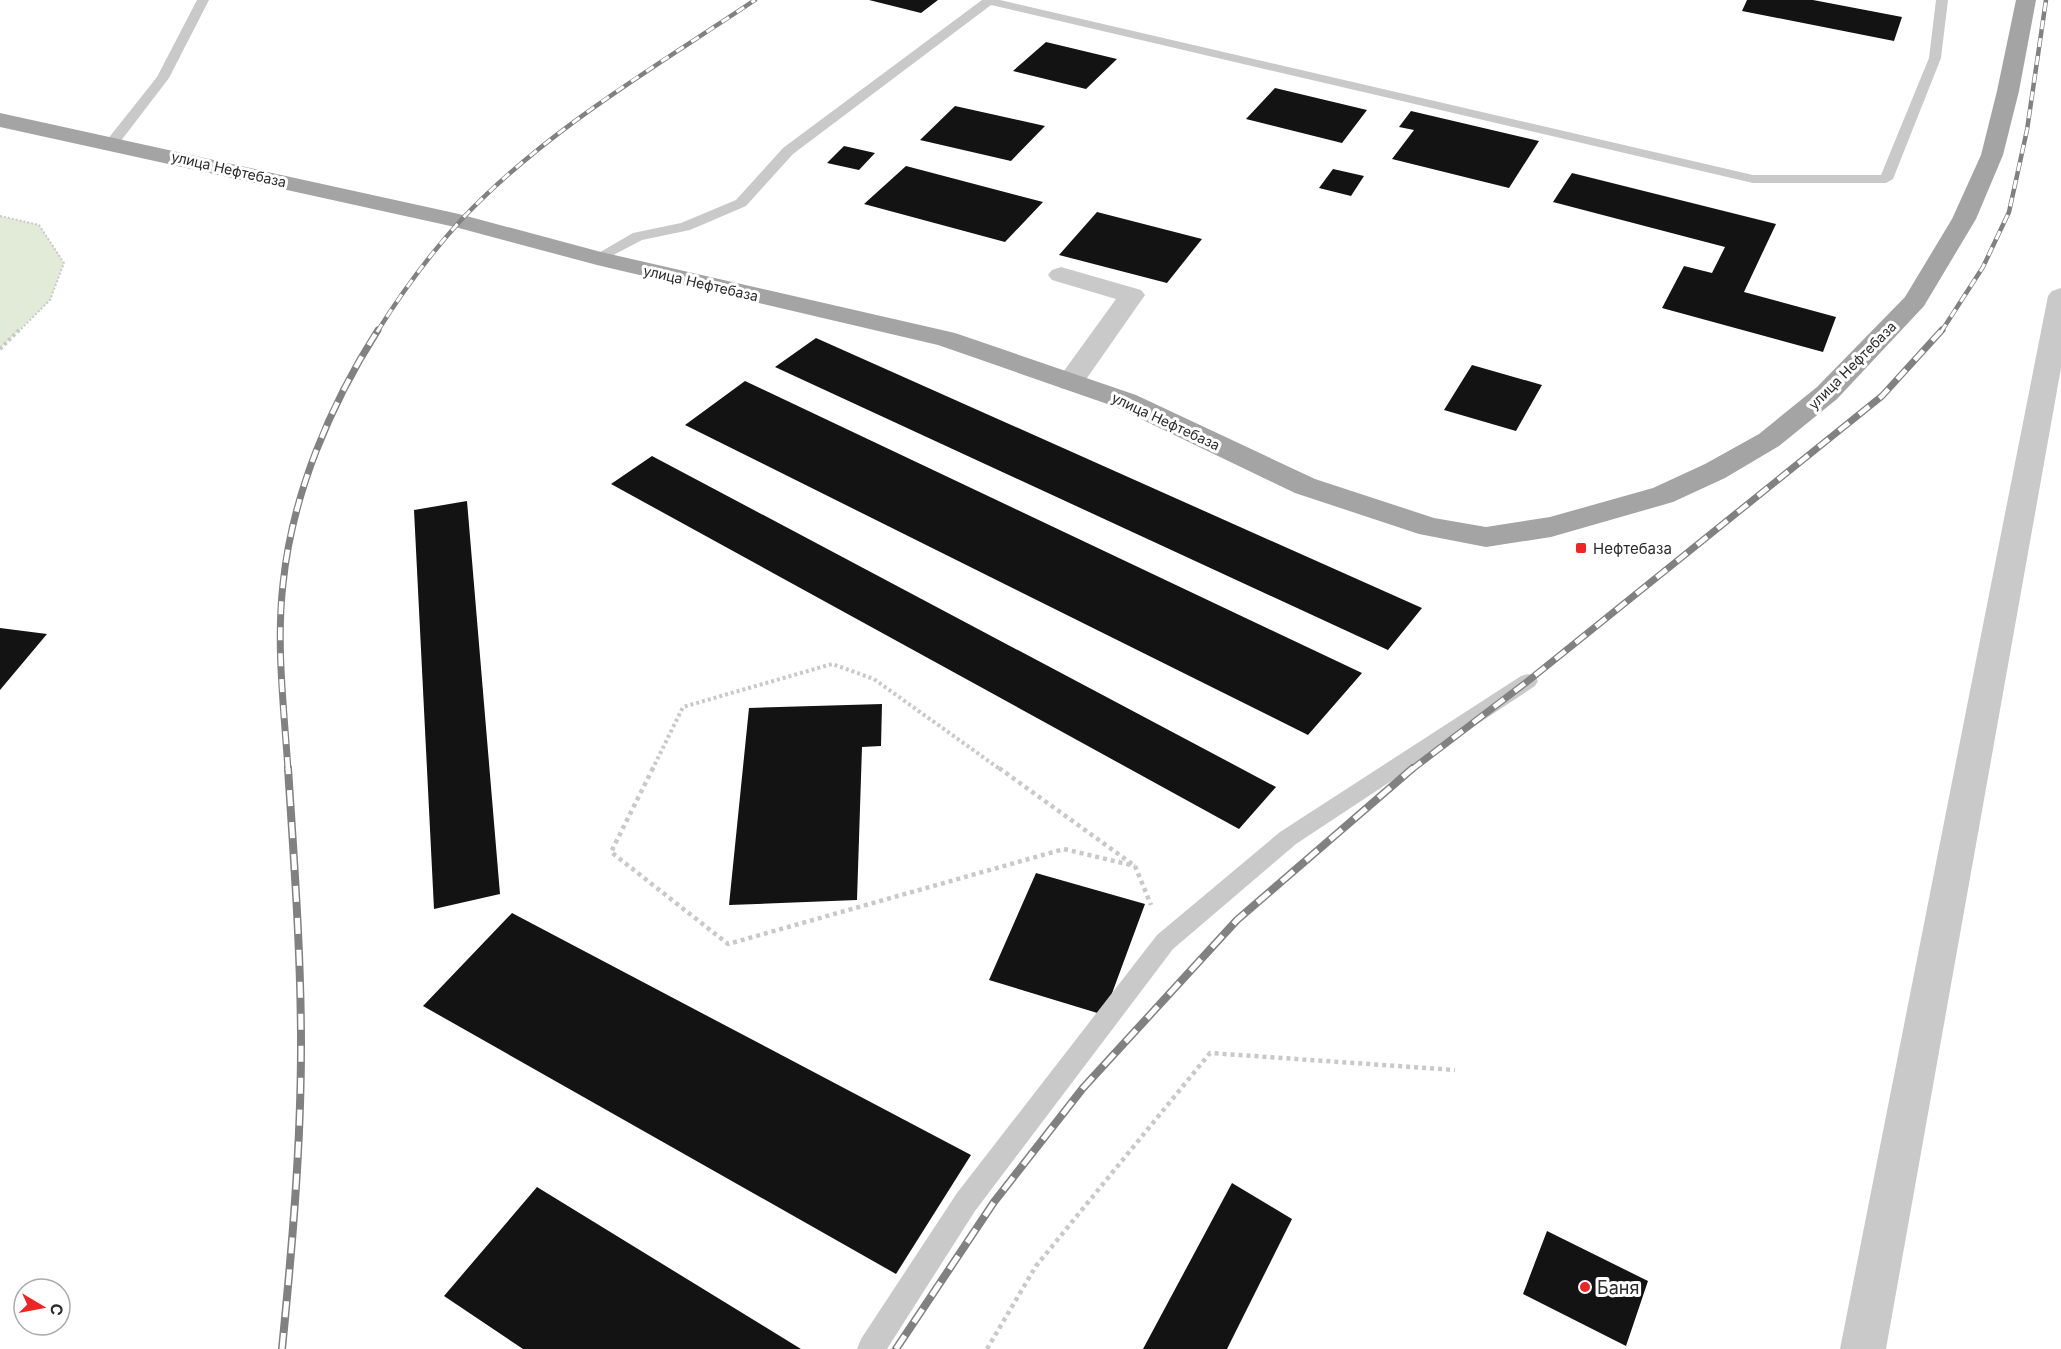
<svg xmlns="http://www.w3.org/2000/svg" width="2061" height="1349" font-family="Inter,sans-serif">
<rect width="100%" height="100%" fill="#fff"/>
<path fill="#e1ebd8" d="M 0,216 L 39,225 L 64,263 L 50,300 L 0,349 Z"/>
<path fill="#131313" d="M 869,0 L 938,0 L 921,13 Z
M 1747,0 L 1813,0 L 1902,17 L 1894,41 L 1742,11 Z
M 1046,42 L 1117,59 L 1086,89 L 1013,71 Z
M 1275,88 L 1367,110 L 1342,143 L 1246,119 Z
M 955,106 L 1045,126 L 1011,161 L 920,140 Z
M 1411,111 L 1539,141 L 1509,188 L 1392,159 L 1414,130 L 1399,127 Z
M 844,146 L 875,153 L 859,170 L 827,163 Z
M 906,166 L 1043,202 L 1005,242 L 864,204 Z
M 1333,169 L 1364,176 L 1351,196 L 1319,188 Z
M 1572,173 L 1776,224 L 1744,292 L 1836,317 L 1823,352 L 1662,308 L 1684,266 L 1712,273 L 1725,247 L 1553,202 Z
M 1097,212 L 1202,239 L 1167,283 L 1059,255 Z
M 816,338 L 1422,608 L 1388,650 L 775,367 Z
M 1472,365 L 1542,385 L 1516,431 L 1444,410 Z
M 745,381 L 1362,673 L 1308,735 L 685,425 Z
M 652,456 L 1276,787 L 1239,829 L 611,484 Z
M 467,501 L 500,894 L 434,909 L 414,510 Z
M 0,628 L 47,634 L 0,690 Z
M 882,704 L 881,746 L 862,747 L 857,900 L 729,905 L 749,708 Z
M 1036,873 L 1145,904 L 1104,1015 L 989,980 Z
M 512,913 L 971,1155 L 896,1274 L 423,1006 Z
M 1232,1183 L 1292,1219 L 1227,1349 L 1143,1349 Z
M 537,1187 L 801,1349 L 523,1349 L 444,1296 Z
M 1547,1231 L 1648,1281 L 1626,1346 L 1523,1294 Z"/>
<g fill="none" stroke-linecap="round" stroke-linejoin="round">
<path stroke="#c9c9c9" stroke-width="2" stroke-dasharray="2 2" stroke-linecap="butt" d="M 0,216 L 39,225 L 64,263 L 50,300 L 18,332"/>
<path stroke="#c9c9c9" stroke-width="4" stroke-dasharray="3 3" stroke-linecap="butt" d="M 0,349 L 19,330
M 652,770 L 683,707 L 832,664 L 874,679 L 1001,770"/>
<path stroke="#c9c9c9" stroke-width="4.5" stroke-dasharray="4 4" stroke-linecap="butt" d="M 653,768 L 611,852 L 728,944 L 1064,849 L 1135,866
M 999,768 L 1135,866
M 1135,866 L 1151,905
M 987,1349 L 1036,1266 L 1210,1053 L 1455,1070"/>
<path fill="#c9c9c9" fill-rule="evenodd" d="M 197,0 L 209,0 L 169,78 L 117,146 L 107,146 L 105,143 L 107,140 L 157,77 Z
M 982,0 L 1000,0 L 1753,175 L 1881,175 L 1929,58 L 1936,0 L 1948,0 L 1941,58 L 1893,179 L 1886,183 L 1753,183 L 991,5 L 793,154 L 746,206 L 690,230 L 642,240 L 602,261 L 592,261 L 590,258 L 633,233 L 681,223 L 736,200 L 783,148 Z
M 1528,674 L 1535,676 L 1538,681 L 1535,686 L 1296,844 L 1173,949 L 975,1211 L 887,1349 L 857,1349 L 861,1339 L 957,1193 L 1157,935 L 1280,832 L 1521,676 Z"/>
<path fill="#c9c9c9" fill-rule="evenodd" d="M 1061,267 L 1141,290 L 1145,295 L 1080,388 L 1070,390 L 1060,388 L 1056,382 L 1116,299 L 1052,280 L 1048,275 L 1052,270 Z
M 2061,288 L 2061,368 L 1886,1349 L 1840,1349 L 2048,296 L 2052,291 Z"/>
<path fill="#a4a4a4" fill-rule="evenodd" d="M 2016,0 L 2036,0 L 2019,91 L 2003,155 L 1976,219 L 1924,306 L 1837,399 L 1779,446 L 1725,478 L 1673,502 L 1551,537 L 1486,547 L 1419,534 L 1295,493 L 1116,407 L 938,345 L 597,265 L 455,227 L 0,127 L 0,113 L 459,214 L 601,252 L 955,333 L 1136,395 L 1315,479 L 1434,518 L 1486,527 L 1550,517 L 1653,488 L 1705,464 L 1759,434 L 1817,387 L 1905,297 L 1952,219 L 1981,155 L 1997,91 Z"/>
<g stroke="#818181" stroke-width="4.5">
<path id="rail-far2" d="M 377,332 C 402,292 430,254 462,219 C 546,130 655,67 755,0
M 1941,332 L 1983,267 L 2009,212 L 2027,130 L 2046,0"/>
</g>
<g stroke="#818181" stroke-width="7">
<path id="rail-far1" d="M 288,770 C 284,708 276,645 283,584 C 292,495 330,405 378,330
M 1411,770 L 1528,681 L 1882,396 L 1942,330"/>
</g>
<g stroke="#818181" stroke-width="8">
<path id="rail" d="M 282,1349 C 292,1248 301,1147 301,1045 C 301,953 294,861 288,768
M 896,1349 L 994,1202 L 1083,1088 L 1237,920 L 1413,768"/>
</g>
<use href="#rail-far2" stroke="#fff" stroke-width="3" stroke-dasharray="9" stroke-linecap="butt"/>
<use href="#rail-far1" stroke="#fff" stroke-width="4.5" stroke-dasharray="13" stroke-linecap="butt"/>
<use href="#rail" stroke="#fff" stroke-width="5" stroke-dasharray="16" stroke-linecap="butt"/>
</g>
<g fill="#ec2625" stroke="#fff" stroke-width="2">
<rect x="1575" y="542" width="12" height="12" rx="3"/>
<circle cx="1585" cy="1287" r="6"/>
</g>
<g text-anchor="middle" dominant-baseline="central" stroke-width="6" stroke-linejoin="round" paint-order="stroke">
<g font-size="14" fill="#2c2c2c" stroke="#fff">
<text transform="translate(229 169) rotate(13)">улица Нефтебаза</text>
<text transform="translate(701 283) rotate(13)">улица Нефтебаза</text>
<text transform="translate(1852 365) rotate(-45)">улица Нефтебаза</text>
<text transform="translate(1166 421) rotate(25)">улица Нефтебаза</text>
</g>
<g font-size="15" fill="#2c2c2c" stroke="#fff" text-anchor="start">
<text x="1593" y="548">Нефтебаза</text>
</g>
<g font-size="18" fill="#2c2c2c" stroke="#fff" text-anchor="start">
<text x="1597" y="1287">Баня</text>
</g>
</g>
<g transform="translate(42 1307) rotate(100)"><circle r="28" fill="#ffffff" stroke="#ababab" stroke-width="1.5"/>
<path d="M0-4.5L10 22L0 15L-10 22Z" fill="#ec2625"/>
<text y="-9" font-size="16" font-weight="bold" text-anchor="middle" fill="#2c2c2c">С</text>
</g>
</svg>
